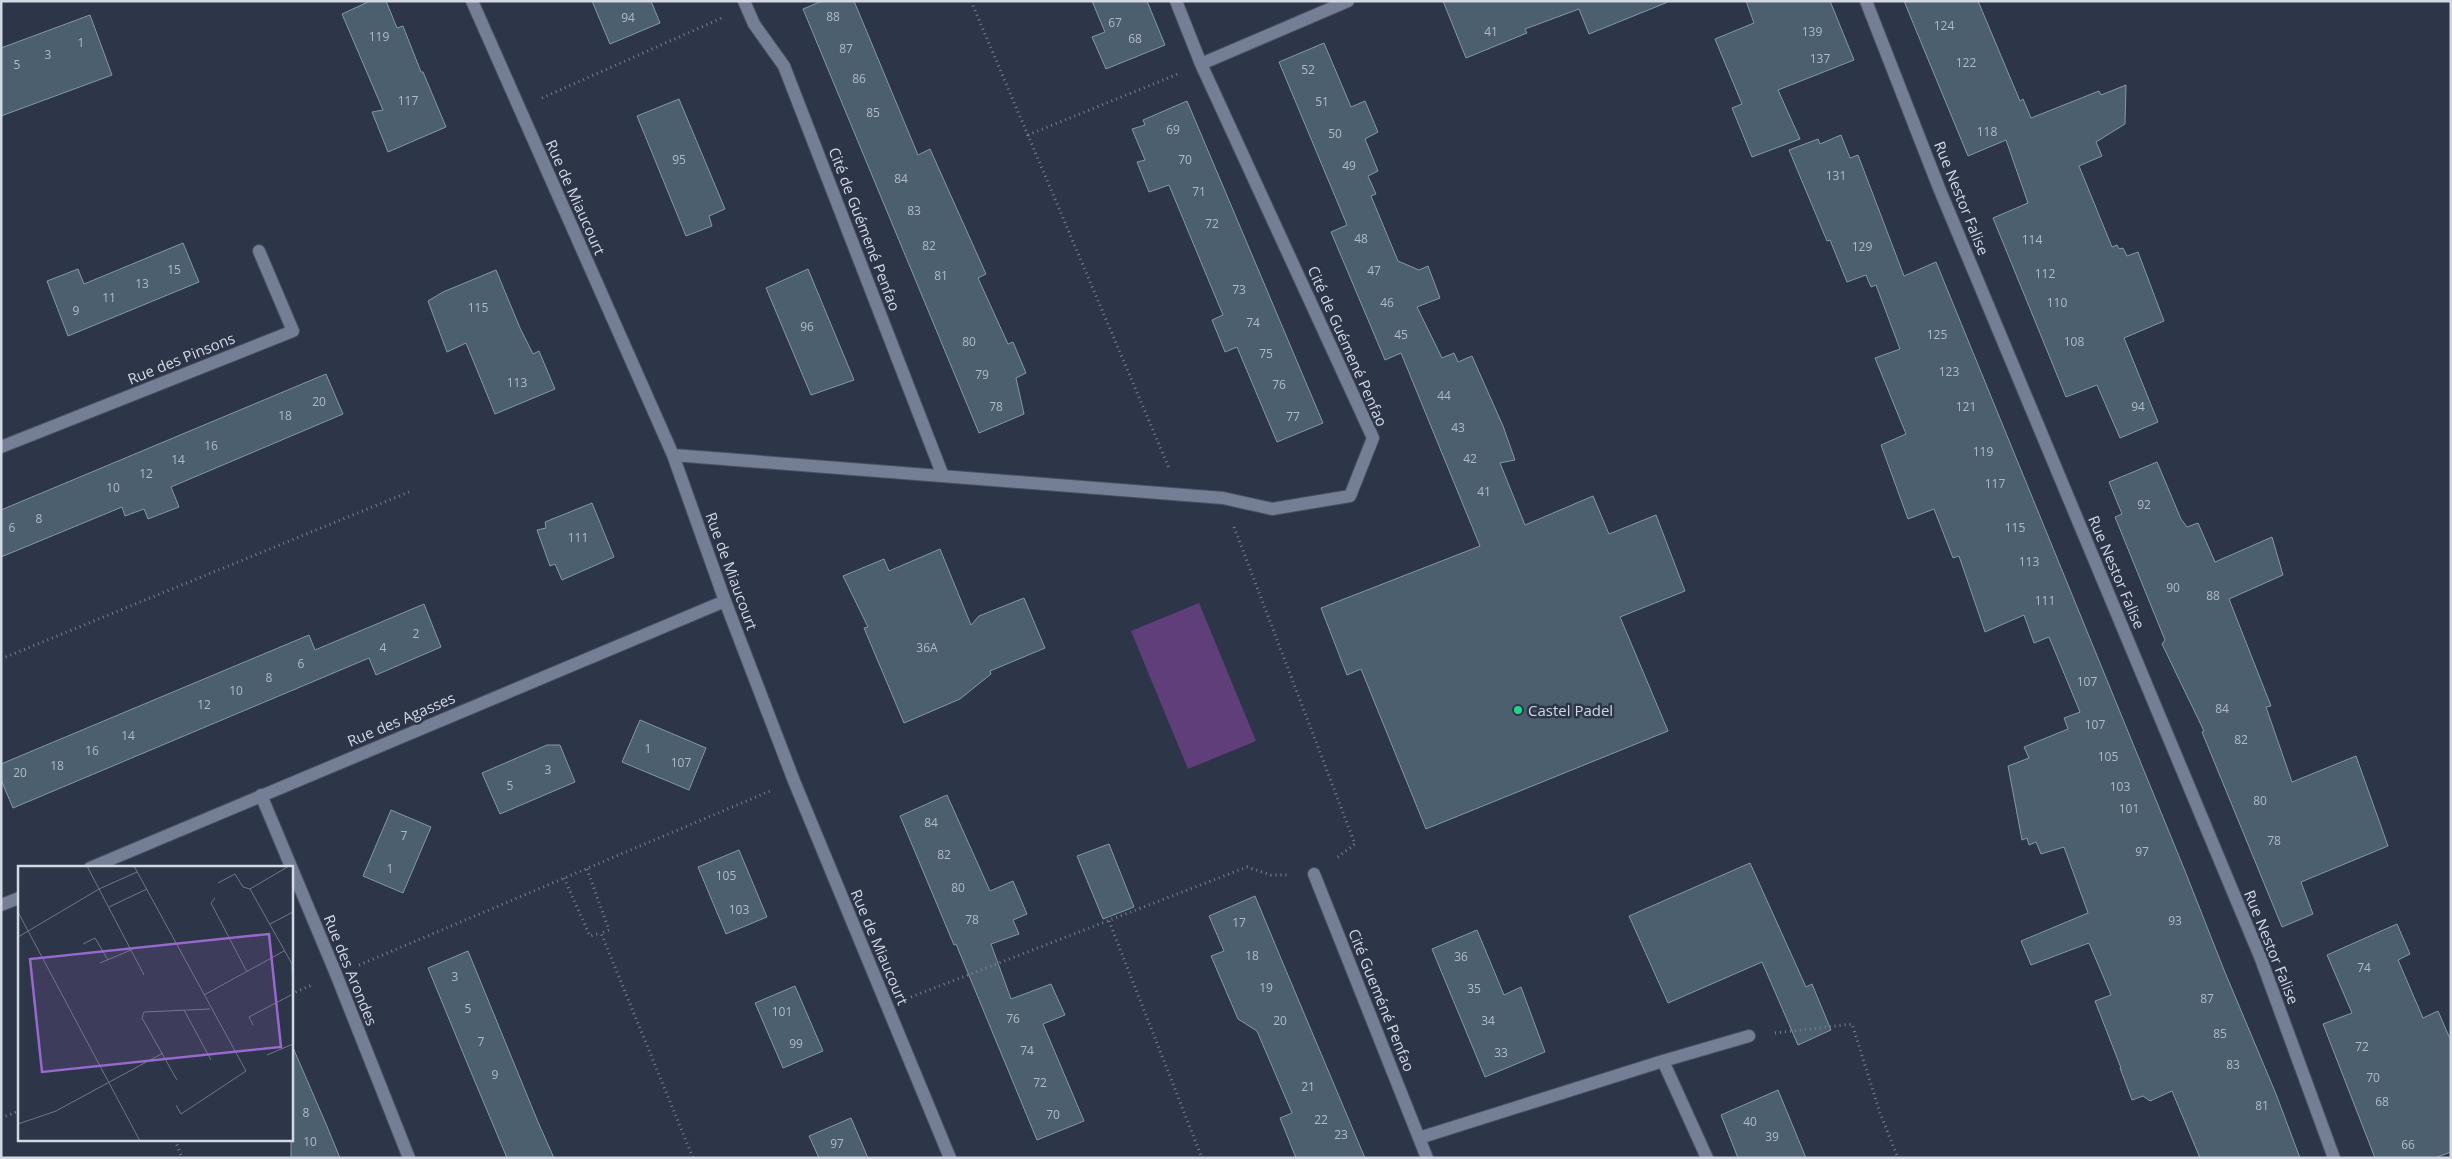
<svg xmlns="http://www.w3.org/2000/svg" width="2452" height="1159" font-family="'Open Sans',sans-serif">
<rect width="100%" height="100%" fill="#2d3548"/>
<path fill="#603e79" d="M 1199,603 L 1256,741 L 1188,769 L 1131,631 Z"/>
<path fill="#4b5f6f" stroke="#8398aa" d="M 370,1 L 386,1 L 397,28 L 403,26 L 421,72 L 423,72 L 446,127 L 388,152 L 372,112 L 383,110 L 342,14 Z
M 592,1 L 651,1 L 660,23 L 610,44 Z
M 822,1 L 854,1 L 918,155 L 930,149 L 986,274 L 978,278 L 1008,344 L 1013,342 L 1026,373 L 1016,378 L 1024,414 L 979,433 L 803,9 Z
M 1092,1 L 1147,1 L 1165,45 L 1106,69 L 1092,37 L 1105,32 Z
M 1443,1 L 1668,1 L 1668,2 L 1589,34 L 1579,9 L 1525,29 L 1527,33 L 1466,58 Z
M 1746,1 L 1830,1 L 1854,60 L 1778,90 L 1800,139 L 1752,157 L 1732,108 L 1742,104 L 1715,39 L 1754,23 Z
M 1904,1 L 1978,1 L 2020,101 L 2023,99 L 2031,118 L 2099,91 L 2101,95 L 2126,85 L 2125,124 L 2096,142 L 2102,156 L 2079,166 L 2112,247 L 2117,245 L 2119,249 L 2123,248 L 2127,256 L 2138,252 L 2164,321 L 2124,338 L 2158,422 L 2120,438 L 2097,385 L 2066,397 L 1993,218 L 2028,203 L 2006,140 L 1968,156 Z
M 90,15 L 112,75 L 1,116 L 1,48 Z
M 1324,43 L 1351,107 L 1365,101 L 1378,132 L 1365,139 L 1378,171 L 1368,176 L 1376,194 L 1371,196 L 1398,261 L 1419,270 L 1428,266 L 1440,298 L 1417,307 L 1442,358 L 1454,353 L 1458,362 L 1472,356 L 1503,426 L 1515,460 L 1500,463 L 1525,525 L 1593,496 L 1609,534 L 1656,515 L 1685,591 L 1620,617 L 1668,731 L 1426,829 L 1361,669 L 1347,675 L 1321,608 L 1480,546 L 1401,353 L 1385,360 L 1331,232 L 1347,225 L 1279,62 Z
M 679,99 L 725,209 L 709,216 L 712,226 L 686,236 L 637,116 Z
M 1187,101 L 1323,423 L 1277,442 L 1237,347 L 1225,352 L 1212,320 L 1223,315 L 1169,185 L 1149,192 L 1137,162 L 1145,160 L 1132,129 L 1145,125 L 1143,120 Z
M 1841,135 L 1850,158 L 1858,155 L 1904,276 L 1936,262 L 2185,871 L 2224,970 L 2276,1094 L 2300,1158 L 2200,1158 L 2172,1091 L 2150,1101 L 2143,1096 L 2132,1100 L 2120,1068 L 2121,1068 L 2095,1001 L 2111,995 L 2089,943 L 2031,965 L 2021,941 L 2088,913 L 2064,847 L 2041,854 L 2036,842 L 2029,845 L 2027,838 L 2022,840 L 2008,766 L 2029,758 L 2024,747 L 2068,729 L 2064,718 L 2080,712 L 2049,637 L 2034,643 L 2024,615 L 1985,632 L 1959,556 L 1953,558 L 1934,509 L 1908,519 L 1881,445 L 1906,434 L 1875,358 L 1900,349 L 1876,285 L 1871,287 L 1866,275 L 1847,282 L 1830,240 L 1827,241 L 1789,150 L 1818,139 L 1820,144 Z
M 183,243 L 199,282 L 68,336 L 47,281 L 78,269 L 84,284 Z
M 808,269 L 854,380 L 811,395 L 766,288 Z
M 496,270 L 520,328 L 533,354 L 539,351 L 555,389 L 495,414 L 466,343 L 447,352 L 428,301 L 443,292 Z
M 326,374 L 343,414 L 171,487 L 179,507 L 148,519 L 144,509 L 125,516 L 122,507 L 1,557 L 1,510 Z
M 2157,462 L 2181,519 L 2187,527 L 2198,523 L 2215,562 L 2272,537 L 2283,575 L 2229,599 L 2271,706 L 2266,707 L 2292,782 L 2356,756 L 2388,846 L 2301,882 L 2313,914 L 2282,927 L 2202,732 L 2204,731 L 2162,644 L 2165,640 L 2115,517 L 2122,514 L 2109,482 Z
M 592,503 L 614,557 L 562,580 L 555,564 L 550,566 L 537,530 L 546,528 L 545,522 Z
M 940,549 L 971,625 L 979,616 L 1024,598 L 1045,648 L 990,671 L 991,674 L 960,699 L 904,723 L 864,628 L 868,627 L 843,576 L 884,559 L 889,571 Z
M 424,604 L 441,647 L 376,675 L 369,658 L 13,808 L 1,780 L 1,764 L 309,635 L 315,650 Z
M 640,720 L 706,748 L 689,790 L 622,762 Z
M 547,745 L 560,745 L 575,782 L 500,814 L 482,773 Z
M 947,795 L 990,891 L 1013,881 L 1027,914 L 1013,920 L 1019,934 L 991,944 L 1011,999 L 1051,984 L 1065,1015 L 1043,1024 L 1084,1121 L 1037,1140 L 956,944 L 954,945 L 900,816 Z
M 391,810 L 431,827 L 403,893 L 363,876 Z
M 1109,844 L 1134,907 L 1103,919 L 1077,856 Z
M 739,850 L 767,917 L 726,934 L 698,867 Z
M 1750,863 L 1806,987 L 1812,984 L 1831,1030 L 1798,1045 L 1762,962 L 1668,1003 L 1629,916 Z
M 1255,896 L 1282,961 L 1365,1158 L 1296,1158 L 1280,1118 L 1292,1113 L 1257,1031 L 1238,1019 L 1211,956 L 1224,951 L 1209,916 Z
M 2397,924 L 2410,954 L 2398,960 L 2423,1018 L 2438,1011 L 2451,1041 L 2451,1152 L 2435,1158 L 2375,1158 L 2323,1024 L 2352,1013 L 2327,955 Z
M 1477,930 L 1504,995 L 1521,987 L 1545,1052 L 1485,1077 L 1432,949 Z
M 468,951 L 538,1122 L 554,1158 L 507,1158 L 468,1065 L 428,968 Z
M 795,986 L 823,1051 L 783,1068 L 755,1003 Z
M 291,1043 L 326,1124 L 340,1158 L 291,1158 Z
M 1778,1090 L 1806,1158 L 1738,1158 L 1721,1115 Z
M 851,1118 L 868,1158 L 819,1158 L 809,1136 Z"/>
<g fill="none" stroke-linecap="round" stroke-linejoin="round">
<g stroke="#4a5161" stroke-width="14">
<path id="street" d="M 472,1 L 673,455 L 725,601 L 794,781 L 950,1158
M 744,1 L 754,24 L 784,66 L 943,476
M 1866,1 L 1939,188 L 2261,959 L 2334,1158
M 1201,64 L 1348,1
M 1,447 L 293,331 L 259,251
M 673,455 L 1223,498 L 1272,509 L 1350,496 L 1373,438 L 1201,64 L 1176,1
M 261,795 L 336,974 L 409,1158
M 90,868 L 725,601
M 1314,874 L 1427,1158
M 1,905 L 19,898
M 1663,1061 L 1707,1158
M 1419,1138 L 1663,1061 L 1749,1036"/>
</g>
<path stroke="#787f8f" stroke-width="3" stroke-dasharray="1 4" stroke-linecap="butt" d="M 971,1 L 1169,468
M 542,98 L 724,17
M 1028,135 L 1178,74
M 1234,527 L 1355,844 L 1335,859
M 1,659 L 409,492
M 587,869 L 609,930 L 601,933 L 693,1158
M 564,878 L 590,936 L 601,933
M 1109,921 L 1202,1158
M 359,965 L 770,791
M 291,994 L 312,985
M 911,997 L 1247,867 L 1271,875 L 1289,875
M 1775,1033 L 1852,1024 L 1880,1113 L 1898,1158
M 1,1118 L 19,1111
M 175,1140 L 182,1158"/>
<use href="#street" stroke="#747e94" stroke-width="12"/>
</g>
<circle fill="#1ed888" stroke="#2d3548" stroke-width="2" cx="1518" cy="710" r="5"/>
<g text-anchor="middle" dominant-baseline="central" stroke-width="5" stroke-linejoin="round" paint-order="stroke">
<g font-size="12" fill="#b0bac7">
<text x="833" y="16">88</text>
<text x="628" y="17">94</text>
<text x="1115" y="22">67</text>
<text x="1944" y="25">124</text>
<text x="1491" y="31">41</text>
<text x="1812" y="31">139</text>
<text x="379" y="36">119</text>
<text x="1135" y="38">68</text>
<text x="81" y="42">1</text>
<text x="846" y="48">87</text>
<text x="48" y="54">3</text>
<text x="1820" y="58">137</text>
<text x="1966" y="62">122</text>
<text x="17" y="64">5</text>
<text x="1308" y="69">52</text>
<text x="859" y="78">86</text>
<text x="408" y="100">117</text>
<text x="1322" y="101">51</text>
<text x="873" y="112">85</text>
<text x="1173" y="129">69</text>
<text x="1987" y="131">118</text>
<text x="1335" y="133">50</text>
<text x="679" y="159">95</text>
<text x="1185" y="159">70</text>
<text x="1349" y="165">49</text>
<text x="1836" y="175">131</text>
<text x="901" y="178">84</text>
<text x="1199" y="191">71</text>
<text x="914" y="210">83</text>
<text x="1212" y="223">72</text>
<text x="1361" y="238">48</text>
<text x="2032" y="239">114</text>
<text x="929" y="245">82</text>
<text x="1862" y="246">129</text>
<text x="174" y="269">15</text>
<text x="1374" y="270">47</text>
<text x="2045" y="273">112</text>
<text x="941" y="275">81</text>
<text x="142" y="283">13</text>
<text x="1239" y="289">73</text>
<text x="109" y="297">11</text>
<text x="1387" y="302">46</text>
<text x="2057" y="302">110</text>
<text x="478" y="307">115</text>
<text x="76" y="310">9</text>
<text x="1253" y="322">74</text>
<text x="807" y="326">96</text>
<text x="1401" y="334">45</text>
<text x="1937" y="334">125</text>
<text x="969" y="341">80</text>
<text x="2074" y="341">108</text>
<text x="1266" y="353">75</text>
<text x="1949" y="371">123</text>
<text x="982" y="374">79</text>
<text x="517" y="382">113</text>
<text x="1279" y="384">76</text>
<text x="1444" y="395">44</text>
<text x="319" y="401">20</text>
<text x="996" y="406">78</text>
<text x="1966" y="406">121</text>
<text x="2138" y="406">94</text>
<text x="285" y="415">18</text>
<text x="1293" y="416">77</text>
<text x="1458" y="427">43</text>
<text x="211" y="445">16</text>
<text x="1983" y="451">119</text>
<text x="1470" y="458">42</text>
<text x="178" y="459">14</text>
<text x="146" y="473">12</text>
<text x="1995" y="483">117</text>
<text x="113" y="487">10</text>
<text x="1484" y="491">41</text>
<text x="2144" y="504">92</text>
<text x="39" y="518">8</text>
<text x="12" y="527">6</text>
<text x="2015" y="527">115</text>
<text x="578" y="537">111</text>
<text x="2029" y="561">113</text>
<text x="2173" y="587">90</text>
<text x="2213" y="595">88</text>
<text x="2045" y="600">111</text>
<text x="416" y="633">2</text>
<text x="383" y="647">4</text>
<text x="927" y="647">36A</text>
<text x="301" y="663">6</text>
<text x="269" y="677">8</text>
<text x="2087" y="681">107</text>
<text x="236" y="690">10</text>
<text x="204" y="704">12</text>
<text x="2222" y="708">84</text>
<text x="2095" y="724">107</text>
<text x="128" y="735">14</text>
<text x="2241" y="739">82</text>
<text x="648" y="748">1</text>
<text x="92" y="750">16</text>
<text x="2108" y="756">105</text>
<text x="681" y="762">107</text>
<text x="57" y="765">18</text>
<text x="548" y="769">3</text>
<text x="20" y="772">20</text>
<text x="510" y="785">5</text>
<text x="2120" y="786">103</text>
<text x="2260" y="800">80</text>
<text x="2129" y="808">101</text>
<text x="931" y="822">84</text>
<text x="404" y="835">7</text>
<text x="2274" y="840">78</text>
<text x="2142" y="851">97</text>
<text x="944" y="854">82</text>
<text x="390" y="868">1</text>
<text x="726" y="875">105</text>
<text x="958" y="887">80</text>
<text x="739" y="909">103</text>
<text x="972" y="919">78</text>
<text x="2175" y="920">93</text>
<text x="1239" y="922">17</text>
<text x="1252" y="955">18</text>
<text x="1461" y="956">36</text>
<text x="2364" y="967">74</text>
<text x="455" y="976">3</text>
<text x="1266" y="987">19</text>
<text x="1474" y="988">35</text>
<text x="2207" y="998">87</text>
<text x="468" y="1008">5</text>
<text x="782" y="1011">101</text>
<text x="1013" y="1018">76</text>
<text x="1280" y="1020">20</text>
<text x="1488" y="1020">34</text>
<text x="2220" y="1033">85</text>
<text x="481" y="1041">7</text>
<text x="796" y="1043">99</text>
<text x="2362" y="1046">72</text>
<text x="1027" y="1050">74</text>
<text x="1501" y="1052">33</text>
<text x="2233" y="1064">83</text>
<text x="495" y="1074">9</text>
<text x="2373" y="1077">70</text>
<text x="1040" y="1082">72</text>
<text x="1308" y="1086">21</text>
<text x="2382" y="1101">68</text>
<text x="2262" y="1105">81</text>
<text x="306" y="1112">8</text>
<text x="1053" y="1114">70</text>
<text x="1321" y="1119">22</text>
<text x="1750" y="1121">40</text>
<text x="1341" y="1134">23</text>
<text x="1772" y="1136">39</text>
<text x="310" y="1141">10</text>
<text x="837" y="1143">97</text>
<text x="2408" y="1144">66</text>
</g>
<g font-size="15" fill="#d2d8e4" stroke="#2d3548">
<text transform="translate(576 197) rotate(66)">Rue de Miaucourt</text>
<text transform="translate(1962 198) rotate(68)">Rue Nestor Falise</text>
<text transform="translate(865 229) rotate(69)">Cité de Guémené Penfao</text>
<text transform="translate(1348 346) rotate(66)">Cité de Guémené Penfao</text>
<text transform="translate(181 358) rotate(-22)">Rue des Pinsons</text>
<text transform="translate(732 571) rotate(70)">Rue de Miaucourt</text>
<text transform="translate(2117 572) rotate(67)">Rue Nestor Falise</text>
<text transform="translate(401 719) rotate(-23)">Rue des Agasses</text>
<text transform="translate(880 947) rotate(67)">Rue de Miaucourt</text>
<text transform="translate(2272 947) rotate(68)">Rue Nestor Falise</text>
<text transform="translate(351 970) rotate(68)">Rue des Arondes</text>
<text transform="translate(1382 1000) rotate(68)">Cité Gueméné Penfao</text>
</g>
<g font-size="15" fill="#d2d8e4" stroke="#2d3548" text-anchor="start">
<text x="1528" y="710">Castel Padel</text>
</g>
</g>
<g transform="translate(18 866)">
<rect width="275" height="275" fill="#2d3548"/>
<path fill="none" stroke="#6f7686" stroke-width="1" d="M 69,0 L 126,109M 116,0 L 228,205 L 163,248 L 158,239M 200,17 L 217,8 L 225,21 L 232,23M 232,23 L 274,98 L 275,134M 232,23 L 271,0M 197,32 L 193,37 L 229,106M 91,41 L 129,23M 0,46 L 122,275M 252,58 L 275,46M 0,71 L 81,23 L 119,6M 65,78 L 77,72 L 90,94M 82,97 L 113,84M 186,129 L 266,85M 166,144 L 193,194M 235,159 L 231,151 L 273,129M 249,189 L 275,178M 159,214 L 124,152 L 126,146 L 192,143M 0,258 L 38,245 L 145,187"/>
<path fill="#9968cc" fill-opacity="0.15" stroke="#9968cc" stroke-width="2.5" d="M 251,68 L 263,181 L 24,206 L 12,93 Z"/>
<rect width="275" height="275" fill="none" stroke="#d2d8e4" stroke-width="2.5"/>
</g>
<rect width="2452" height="1159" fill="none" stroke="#d2d8e4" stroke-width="5"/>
</svg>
